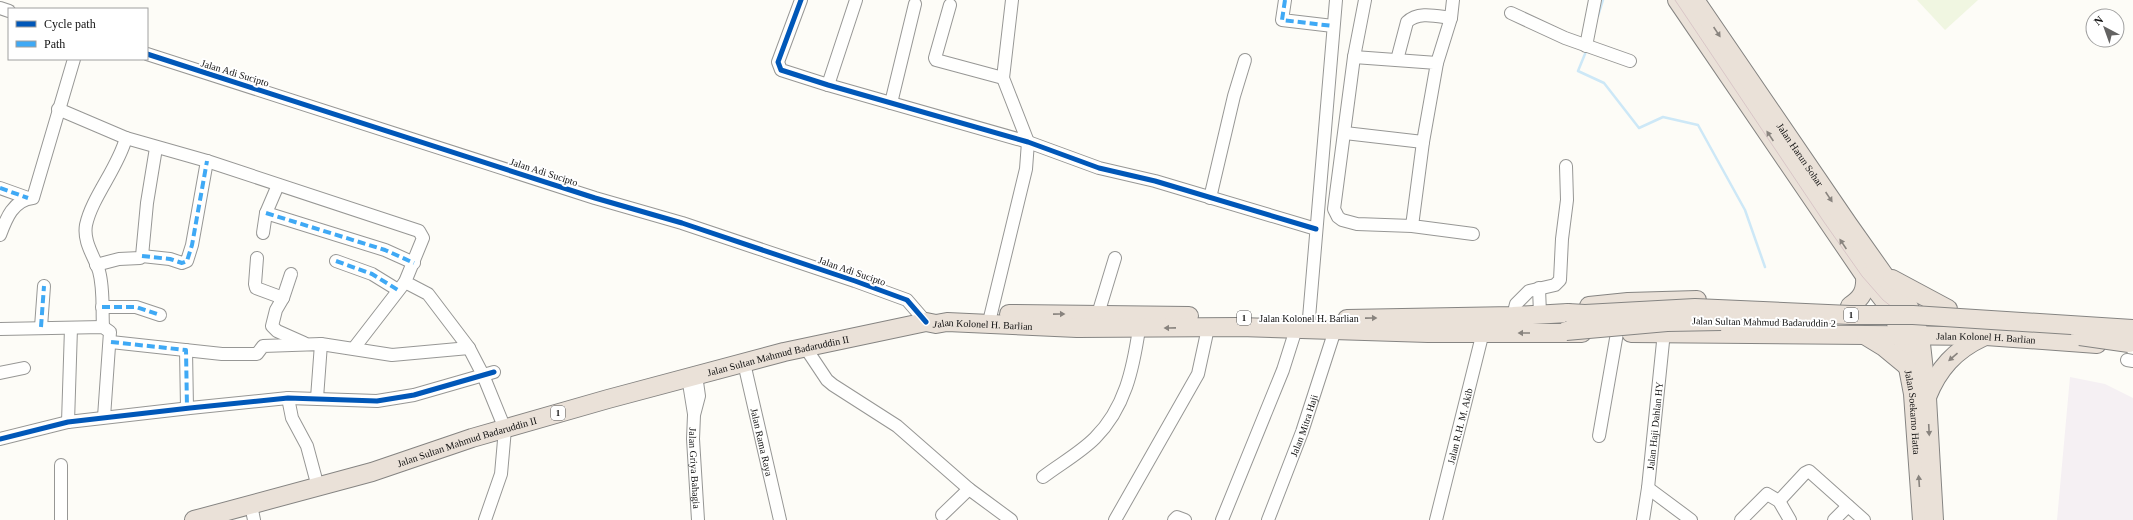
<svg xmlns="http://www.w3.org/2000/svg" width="2133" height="520" font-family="'Times New Roman',serif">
<rect width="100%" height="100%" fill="#fdfcf7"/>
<path fill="#f5f0f3" d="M 2070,377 L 2105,384 L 2133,398 L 2133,520 L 2057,520 Z"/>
<path fill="#f0f6e1" d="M 1917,0 L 1978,0 L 1945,30 Z"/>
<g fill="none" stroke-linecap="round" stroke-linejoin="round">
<path stroke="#cde8f7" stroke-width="2.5" d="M 1598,16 L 1603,0
M 1587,49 L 1578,71 L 1604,83 L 1639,128 L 1663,117 L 1698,125 L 1745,210 L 1765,267"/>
<g stroke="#979795" stroke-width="14">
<g id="minor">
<path d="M 801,0 L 778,62 L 781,70 L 828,85 L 1028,142 L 1099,168 L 1155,181 L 1316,229"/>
<path d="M 1285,0 L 1282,20 L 1333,26"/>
<path d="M 950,5 L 935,58 L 936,60 L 1003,78"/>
<path d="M 0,8 L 9,11"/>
<path d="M 1511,13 L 1565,38 L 1630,61"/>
<path d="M 1586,46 L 1595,0"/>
<path d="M 147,54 L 595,198 L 682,223 L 855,281 L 907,300 L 926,322"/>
<path d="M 1354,57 L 1365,0"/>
<path d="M 1397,60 L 1407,22 C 1418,11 1436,16 1451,18"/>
<path d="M 1437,63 L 1451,18 L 1453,0"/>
<path d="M 828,85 L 856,0"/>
<path d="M 891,103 L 915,4"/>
<path d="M 58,109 L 126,138 C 118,168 92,197 86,225 C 83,242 94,256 99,271 C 104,289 102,309 103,327"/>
<path d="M 1345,133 L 1423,142"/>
<path d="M 126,138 L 207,161 L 419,231 L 423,238 L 405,282 L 428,294 L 469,348 L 483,375 L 505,429 L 501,474 L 485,520"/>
<path d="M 0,188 L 28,198"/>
<path d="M 1210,198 L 1234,96 L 1245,60"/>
<path d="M 266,213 L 385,250 L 414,263"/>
<path d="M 1412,226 L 1423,142 L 1437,63 L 1354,57 L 1334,209 L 1338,217 L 1342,220 L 1357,224 L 1412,226 L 1473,234"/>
<path d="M 263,233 L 266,213 L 278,185"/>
<path d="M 0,235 C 6,219 13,200 33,198 L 74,59"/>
<path d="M 142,256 L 170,259 L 182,263 L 187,261 L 192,245 L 207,161"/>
<path d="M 257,258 L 255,284 L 256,288 L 283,298 L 276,310 L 272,326 L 277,331 L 304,343"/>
<path d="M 336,261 L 372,274 L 398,290"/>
<path d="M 96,265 L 119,259 L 140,258 L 142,256 L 147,203 L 156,148"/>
<path d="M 1539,288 L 1540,314"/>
<path d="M 283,298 L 291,274"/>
<path d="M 102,307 L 136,307 L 160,315"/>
<path d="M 1098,314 L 1115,258"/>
<path d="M 1513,316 L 1516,304 L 1529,291 L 1555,285 L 1560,280 L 1562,239 L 1567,200 L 1566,166"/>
<path d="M 1309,318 L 1336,0"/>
<path d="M 988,326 L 1026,169 L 1028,142 L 1003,78 L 1012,0"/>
<path d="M 41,327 L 44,286"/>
<path d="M 0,329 L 103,327 L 110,332 L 104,417"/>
<path d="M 111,342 L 222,354 L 257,354 L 263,346 L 321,344 L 317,398"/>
<path d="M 321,344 L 392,355 L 469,348"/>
<path d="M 805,347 L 827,380 L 833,385 L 897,426 L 969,489 L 1011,520"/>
<path d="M 354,348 L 405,282"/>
<path d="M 186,350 L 187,408"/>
<path d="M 2127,360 L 2133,361"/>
<path id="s1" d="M 744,363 L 780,520"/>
<path d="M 0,373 L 24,368"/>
<path id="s2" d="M 696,375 L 699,396 L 694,415 L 693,439 L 698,520"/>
<path d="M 688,377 L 694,414"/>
<path d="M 288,398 L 292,418 L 307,446 L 318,487"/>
<path d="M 68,422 L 71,328"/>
<path d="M 1599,436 L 1617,333"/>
<path d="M 0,439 L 68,422 L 190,408 L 288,398 L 377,401 L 414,395 L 494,372"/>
<path d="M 61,465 L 61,520"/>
<path d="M 1043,477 C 1060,464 1080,453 1095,438 C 1125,408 1133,369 1139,329"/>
<path d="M 1648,488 L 1691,520"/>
<path d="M 1779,501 L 1805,473 L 1809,471 L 1864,520"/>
<path d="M 251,505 L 254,520"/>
<path d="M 942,515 L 969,489"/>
<path d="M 1115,520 L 1198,374 L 1208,328"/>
<path d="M 1174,520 L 1177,517 L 1185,520"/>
<path d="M 1222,520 L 1283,370 L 1296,329"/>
<path id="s3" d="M 1268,520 L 1302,432 L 1335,330"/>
<path id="s4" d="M 1436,520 L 1483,332"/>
<path id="s5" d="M 1643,520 L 1648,488 L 1664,332"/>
<path d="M 1741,520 L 1767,494 L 1779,501 L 1790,520"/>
<path d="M 1834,520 L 1848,506"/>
</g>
</g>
<g stroke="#858482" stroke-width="20">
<g id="highway">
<path id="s6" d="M 1677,0 L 1865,276 L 1889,307 L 1902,336 L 1913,394 L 1922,520"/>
<path id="s7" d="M 1695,0 L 1848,224 L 1889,282 L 1902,296 L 1909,307 L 1920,335 L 1927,398 L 1934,520"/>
<path d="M 1892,279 L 1948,309"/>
<path d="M 1589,306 L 1628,302 L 1697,300"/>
<path d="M 1850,306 C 1862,298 1866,291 1865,276"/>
<path d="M 1009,314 L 1189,316"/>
<path d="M 1347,319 L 1513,316 L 1568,313"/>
<path id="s8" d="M 1631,333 L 1986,336 L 2097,344"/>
<path d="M 1866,336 L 1884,347 L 1907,366"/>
<path d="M 1927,397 C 1938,369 1955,350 1983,337"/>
<path id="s9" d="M 194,520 L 372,472 L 472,438 L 608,399 L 784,352 L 926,322 L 936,324 L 947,322 L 1077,328 L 1240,327 L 1428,333 L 1582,333"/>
</g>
</g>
<use href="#minor" stroke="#fffffe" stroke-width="12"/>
<use href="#highway" stroke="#eae1d8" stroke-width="18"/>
<path stroke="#d9c6c7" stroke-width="1" d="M 1675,0 L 1824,222 L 1862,276 L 1883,300 L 1892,307 L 1916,319 L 1943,325 L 2025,329 L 2133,337"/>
<g stroke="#858482" stroke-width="20" stroke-linecap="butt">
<path id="highway-bridge" d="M 1568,313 L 1585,314 L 1695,308 L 1850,315 L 1913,315 L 2133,329
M 1566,331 L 1667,322 L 1721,321
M 2080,336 L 2129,343"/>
</g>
<use href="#highway-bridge" stroke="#eae1d8" stroke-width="18"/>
<path stroke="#3fa9f5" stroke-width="4" stroke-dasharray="8 4" stroke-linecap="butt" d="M 1285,0 L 1282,20 L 1333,26
M 0,188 L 28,198
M 266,213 L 385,250 L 414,263
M 142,256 L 170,259 L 182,263 L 187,261 L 192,245 L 207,161
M 336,261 L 372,274 L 398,290
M 102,307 L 136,307 L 160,315
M 41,327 L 44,286
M 111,342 L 186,350 L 187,408"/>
<g stroke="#fff" stroke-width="8">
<path id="cycleway" d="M 801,0 L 778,62 L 781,70 L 828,85 L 1028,142 L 1099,168 L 1155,181 L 1316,229
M 147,54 L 595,198 L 682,223 L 855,281 L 907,300 L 926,322
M 0,439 L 68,422 L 190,408 L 288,398 L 377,401 L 414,395 L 494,372"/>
</g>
<use href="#cycleway" stroke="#0057b8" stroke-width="5"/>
</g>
<defs><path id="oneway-solid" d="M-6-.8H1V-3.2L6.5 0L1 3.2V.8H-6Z"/></defs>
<g fill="#88837e">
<use href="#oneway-solid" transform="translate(1717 32) rotate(56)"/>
<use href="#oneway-solid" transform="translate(1770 136) rotate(-124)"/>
<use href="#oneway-solid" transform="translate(1829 197) rotate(56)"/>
<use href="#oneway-solid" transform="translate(1843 244) rotate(-124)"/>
<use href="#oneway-solid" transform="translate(1059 314) rotate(-1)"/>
<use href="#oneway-solid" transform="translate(1371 318) rotate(-1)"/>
<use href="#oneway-solid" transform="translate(1170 328) rotate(179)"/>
<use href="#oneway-solid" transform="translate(1524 333) rotate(-180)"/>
<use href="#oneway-solid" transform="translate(1953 357) rotate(139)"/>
<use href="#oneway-solid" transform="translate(1929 430) rotate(87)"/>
<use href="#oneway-solid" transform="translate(1919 481) rotate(-94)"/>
</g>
<g text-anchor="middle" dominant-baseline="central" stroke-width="4" stroke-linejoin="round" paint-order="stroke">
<g fill="#fff" stroke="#585858" stroke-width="1">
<rect x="1844" y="308" width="14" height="14" rx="3"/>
<rect x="1237" y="311" width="14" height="14" rx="3"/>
<rect x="551" y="406" width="14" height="14" rx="3"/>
</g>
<g font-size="9" font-weight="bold" fill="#111">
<text x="1851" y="315">1</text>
<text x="1244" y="318">1</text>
<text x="558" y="413">1</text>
</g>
<g font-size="10" fill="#111" stroke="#fff">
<text transform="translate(235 73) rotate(17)">Jalan Adi Sucipto</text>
<text stroke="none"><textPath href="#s7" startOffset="187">Jalan Harun Sohar</textPath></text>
<text transform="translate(544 172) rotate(18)">Jalan Adi Sucipto</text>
<text transform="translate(852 271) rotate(19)">Jalan Adi Sucipto</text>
<text x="1309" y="318">Jalan Kolonel H. Barlian</text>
<text transform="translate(1764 322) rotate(1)">Jalan Sultan Mahmud Badaruddin 2</text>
<text stroke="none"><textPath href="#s9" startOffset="816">Jalan Kolonel H. Barlian</textPath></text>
<text stroke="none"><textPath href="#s8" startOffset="355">Jalan Kolonel H. Barlian</textPath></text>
<text stroke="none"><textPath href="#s9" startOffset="607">Jalan Sultan Mahmud Badaruddin II</textPath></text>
<text stroke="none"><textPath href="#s6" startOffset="482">Jalan Soekarno Hatta</textPath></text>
<text stroke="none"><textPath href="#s3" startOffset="101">Jalan Mitra Haji</textPath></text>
<text stroke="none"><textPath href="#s4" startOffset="97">Jalan R.H. M. Akib</textPath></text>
<text stroke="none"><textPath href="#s5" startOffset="95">Jalan Haji Dahlan HY</textPath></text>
<text stroke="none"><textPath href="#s9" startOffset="284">Jalan Sultan Mahmud Badaruddin II</textPath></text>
<text stroke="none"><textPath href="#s1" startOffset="81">Jalan Rama Raya</textPath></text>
<text stroke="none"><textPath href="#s2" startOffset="94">Jalan Griya Bahagia</textPath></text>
</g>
</g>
<rect x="8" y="8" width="140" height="52" fill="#ffffff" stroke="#a0a0a0"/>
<rect x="16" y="21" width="20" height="6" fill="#0057b8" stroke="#a0a0a0"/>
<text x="44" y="28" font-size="12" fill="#111111">Cycle path</text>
<rect x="16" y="41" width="20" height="6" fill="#3fa9f5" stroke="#a0a0a0"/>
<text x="44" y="48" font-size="12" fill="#111111">Path</text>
<g transform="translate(2105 28) rotate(319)"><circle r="19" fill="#ffffff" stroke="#a0a0a0"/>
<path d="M0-3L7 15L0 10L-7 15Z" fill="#646362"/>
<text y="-6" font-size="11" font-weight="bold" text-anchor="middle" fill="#111111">N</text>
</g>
</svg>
